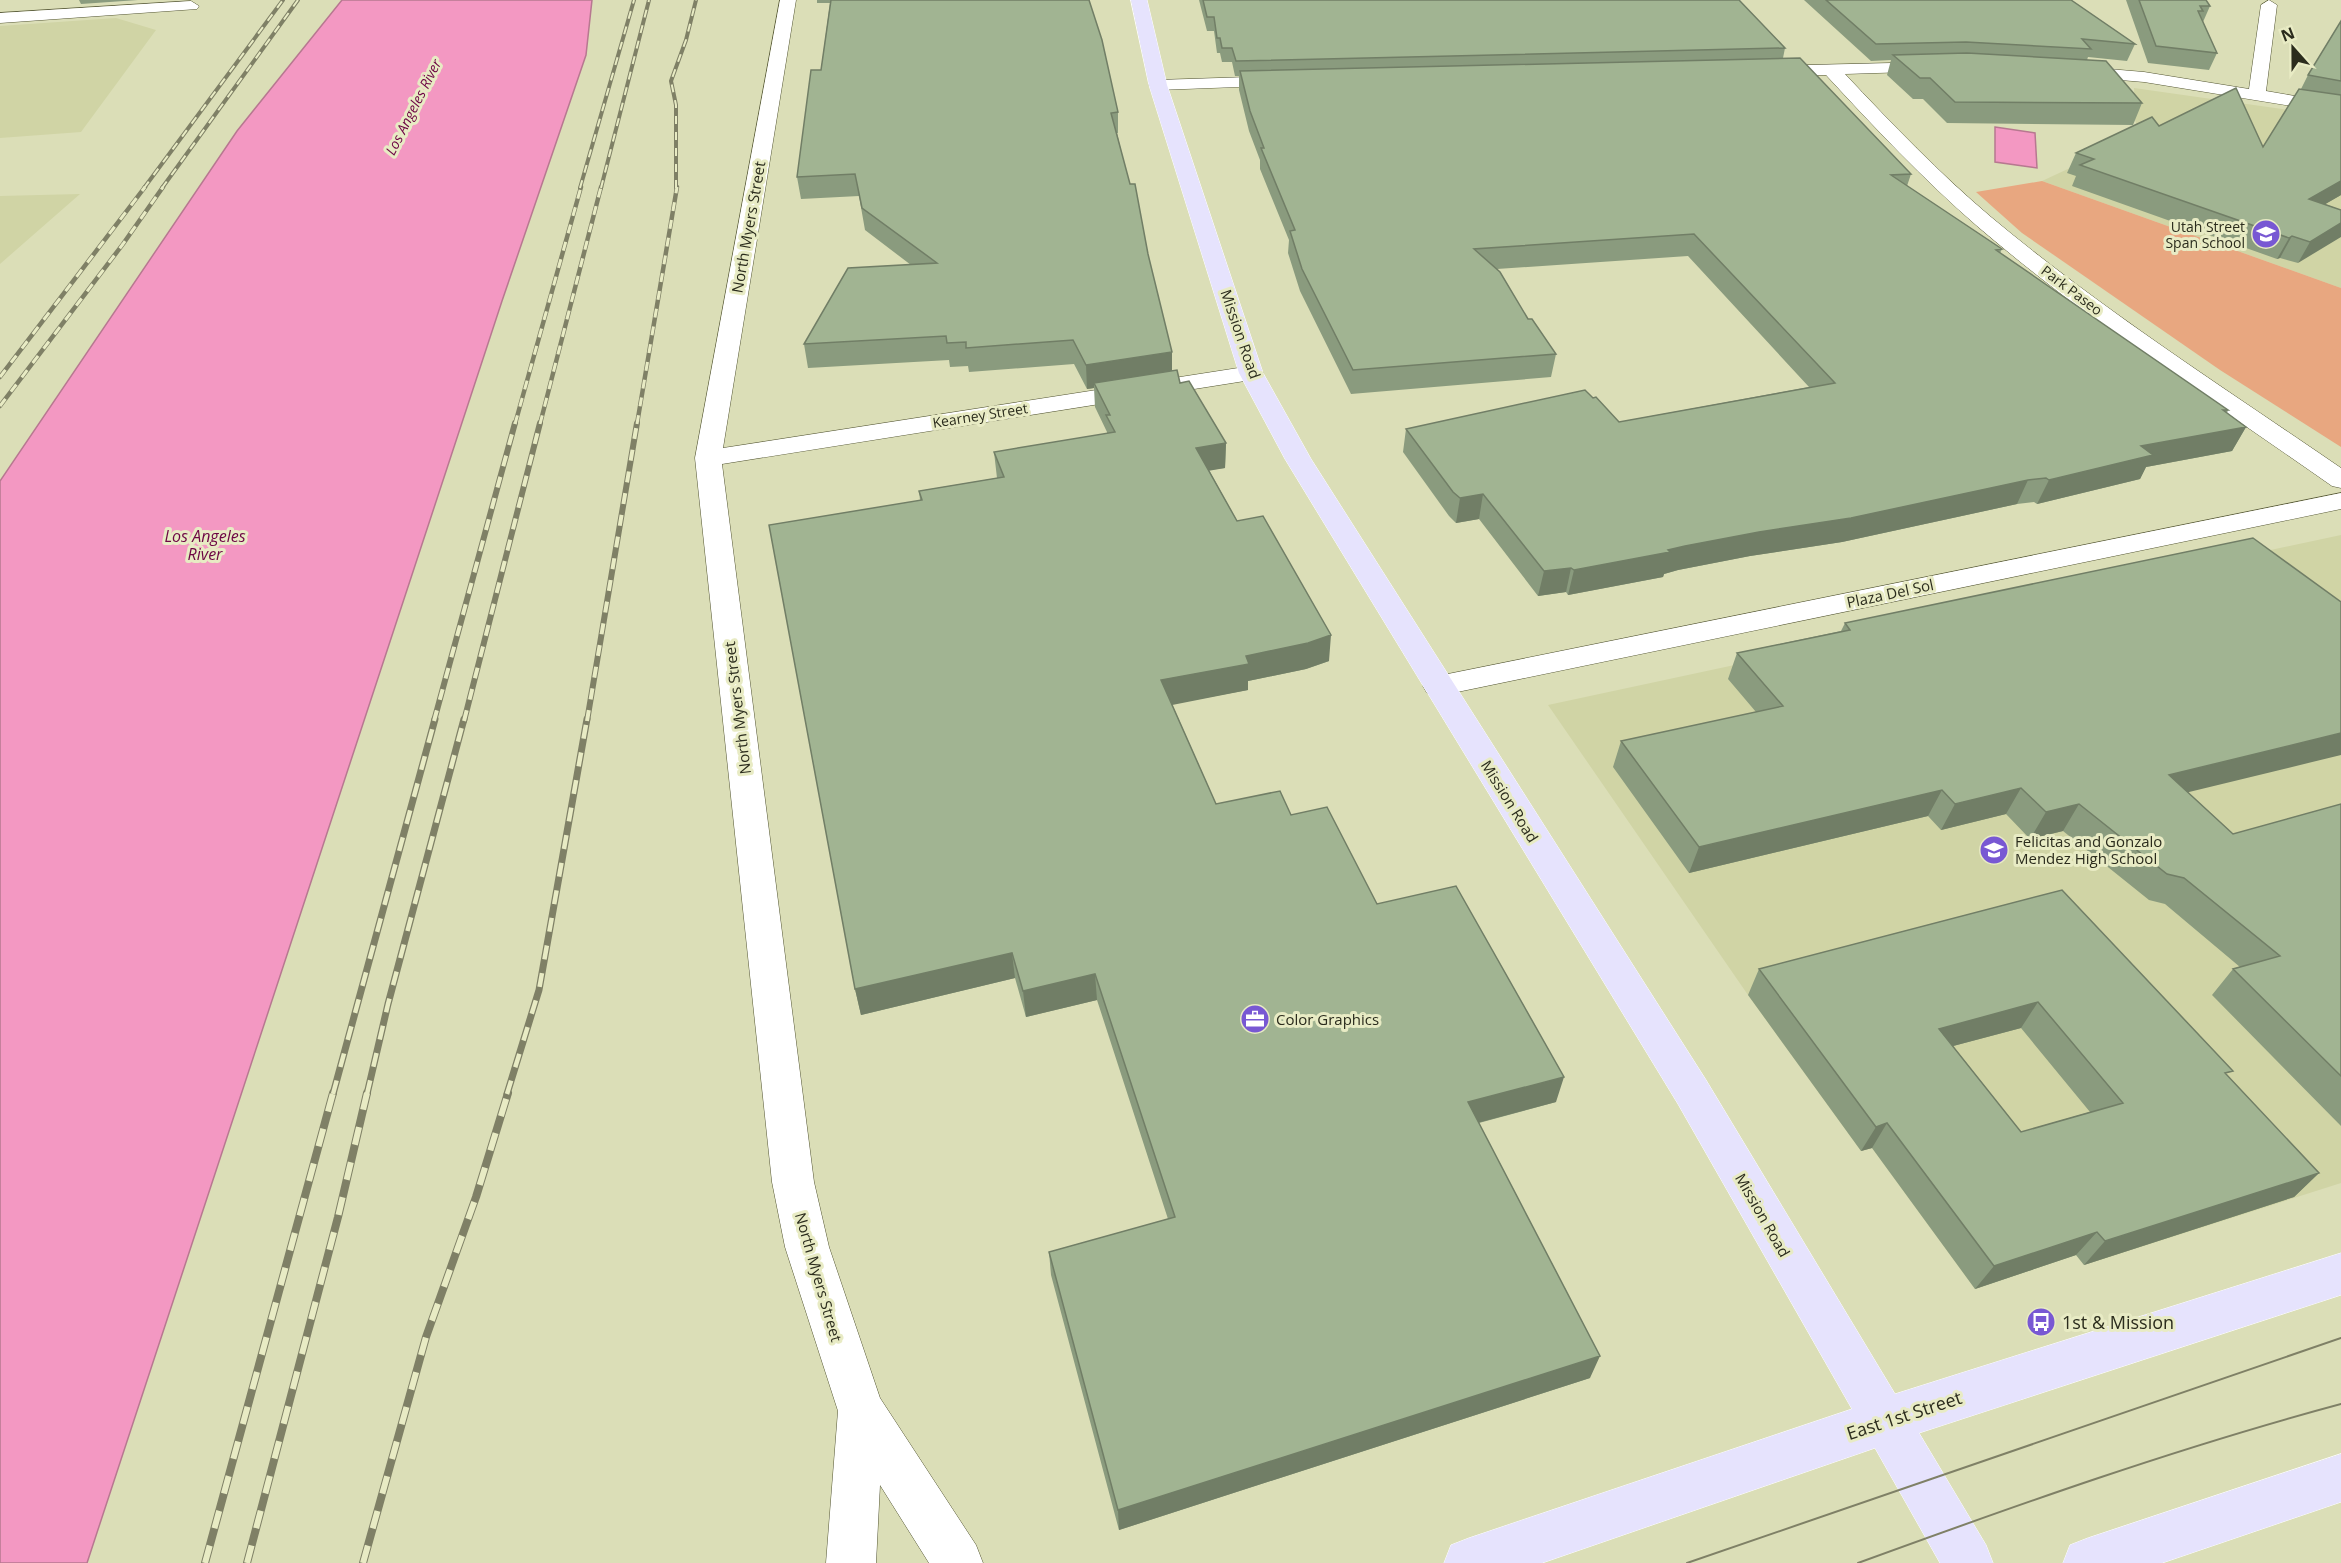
<svg xmlns="http://www.w3.org/2000/svg" width="2341" height="1563" font-family="'Open Sans',sans-serif">
<rect width="100%" height="100%" fill="#dbdeb7"/>
<path fill="#d0d4a5" d="M 116,18 L 156,30 L 81,132 L 0,138 L 0,26 Z
M 2134,88 L 2282,109 L 2341,121 L 2341,288 L 2042,181 L 2141,135 L 2135,120 Z
M 80,194 L 0,264 L 0,196 Z
M 2341,535 L 2341,1183 L 2084,1265 L 2076,1255 L 1975,1289 L 1872,1148 L 1861,1151 L 1748,995 L 1548,705 Z"/>
<path fill="#e8a780" d="M 2042,181 L 2341,288 L 2341,447 L 2220,370 L 2022,233 L 1976,192 Z"/>
<path fill="#f398c2" stroke="#b77890" stroke-width="1.5" d="M 342,0 L 592,0 L 586,55 L 502,301 L 87,1563 L 0,1563 L 0,481 L 237,131 Z
M 1995,127 L 2035,133 L 2037,168 L 1995,162 Z"/>
<g fill="none" stroke-linecap="round" stroke-linejoin="round">
<g stroke="#535533" stroke-width="1">
<path id="minor" d="M 780,0 L 796,0 L 723,448 L 1251,366 L 1260,368 L 1263,373 L 1260,378 L 1251,380 L 722,464 L 814,1182 L 829,1247 L 880,1398 L 976,1545 L 983,1563 L 929,1563 L 880,1485 L 876,1563 L 826,1563 L 838,1411 L 785,1247 L 772,1182 L 695,458 Z
M 2269,0 L 2277,5 L 2266,91 L 2341,104 L 2341,114 L 2144,82 L 2073,76 L 2067,75 L 2064,71 L 2067,67 L 2073,66 L 2144,72 L 2249,89 L 2261,5 Z
M 191,1 L 199,6 L 197,9 L 0,23 L 0,13 Z
M 1934,62 L 1940,63 L 1943,67 L 1940,71 L 1845,74 C 1892,124 1939,173 1991,217 C 2101,309 2223,387 2341,468 L 2341,488 L 2332,486 C 2212,402 2088,321 1977,226 C 1923,179 1874,127 1826,75 L 1767,76 L 1761,75 L 1758,71 L 1761,67 L 1767,66 Z
M 1283,76 L 1289,77 L 1292,81 L 1289,85 L 1158,90 L 1152,89 L 1149,85 L 1152,81 L 1158,80 Z
M 2341,493 L 2341,509 L 1438,696 L 1427,693 L 1423,686 L 1427,679 L 1438,676 Z"/>
</g>
<g stroke="#fff" stroke-width="1">
<path id="major" d="M 1131,0 L 1147,0 L 1167,85 L 1263,373 L 1311,459 L 1706,1080 L 1895,1394 L 2341,1253 L 2341,1295 L 1919,1433 L 1986,1545 L 1993,1563 L 1940,1563 L 1875,1448 L 1542,1563 L 1444,1563 L 1451,1545 L 1469,1538 L 1852,1409 L 1678,1104 L 1285,459 L 1239,373 L 1149,85 Z
M 2341,1454 L 2341,1502 L 2162,1563 L 2063,1563 L 2070,1545 L 2088,1538 Z"/>
</g>
<use href="#minor" fill="#fff" fill-rule="evenodd"/>
<use href="#major" fill="#e6e3fd" fill-rule="evenodd"/>
<path stroke="#7f8066" stroke-width="2" d="M 1687,1563 L 2341,1338
M 1858,1563 C 2017,1505 2177,1448 2341,1404"/>
<g stroke="#7f8066" stroke-width="4">
<path id="rail-far4" d="M 144,188 L 283,0
M 162,188 L 298,0
M 580,188 L 634,0
M 601,188 L 649,0
M 676,188 L 676,105 L 671,81 L 686,40 L 696,0"/>
</g>
<g stroke="#7f8066" stroke-width="4.5">
<path id="rail-far3" d="M 0,377 L 145,187
M 0,406 L 123,244 L 163,187
M 515,424 L 581,187
M 540,424 L 601,187
M 637,424 L 677,187"/>
</g>
<g stroke="#7f8066" stroke-width="6">
<path id="rail-far2" d="M 434,721 L 515,423
M 464,721 L 540,423
M 587,721 L 637,423"/>
</g>
<g stroke="#7f8066" stroke-width="7">
<path id="rail-far1" d="M 333,1094 L 435,719
M 367,1094 L 388,1004 L 464,719
M 507,1094 L 539,990 L 587,719"/>
</g>
<g stroke="#7f8066" stroke-width="8">
<path id="rail" d="M 205,1563 L 333,1093
M 247,1563 L 338,1217 L 367,1093
M 363,1563 L 426,1337 L 476,1197 L 508,1093"/>
</g>
<use href="#rail-far4" stroke="#e8ebc4" stroke-width="2" stroke-dasharray="8" stroke-linecap="butt"/>
<use href="#rail-far3" stroke="#e8ebc4" stroke-width="3" stroke-dasharray="9" stroke-linecap="butt"/>
<use href="#rail-far2" stroke="#e8ebc4" stroke-width="4" stroke-dasharray="11" stroke-linecap="butt"/>
<use href="#rail-far1" stroke="#e8ebc4" stroke-width="4.5" stroke-dasharray="14" stroke-linecap="butt"/>
<use href="#rail" stroke="#e8ebc4" stroke-width="6" stroke-dasharray="18" stroke-linecap="butt"/>
</g>
<path fill="#8a9b7e" fill-rule="evenodd" d="M 79,0 L 138,0 L 81,4 Z
M 817,0 L 1089,0 L 1118,112 L 1118,133 L 1117,133 L 1172,370 L 1180,383 L 1226,443 L 1225,468 L 1209,470 L 1237,521 L 1329,661 L 1306,669 L 1248,681 L 1248,690 L 1172,704 L 1216,804 L 1291,815 L 1377,904 L 1556,1102 L 1479,1123 L 1590,1378 L 1119,1530 L 1051,1275 L 1049,1252 L 1168,1219 L 1097,1000 L 1026,1017 L 1015,978 L 861,1015 L 855,989 L 920,500 L 919,491 L 997,478 L 994,452 L 1107,434 L 1107,432 L 1095,407 L 1094,388 L 1087,389 L 1074,364 L 969,372 L 968,366 L 950,367 L 949,360 L 808,368 L 804,344 L 911,265 L 865,230 L 859,196 L 801,199 L 797,177 L 821,70 L 830,3 L 817,3 Z
M 1199,0 L 1739,0 L 1785,48 L 1783,58 L 1911,174 L 1907,186 L 2002,249 L 2000,253 L 2228,410 L 2227,413 L 2246,427 L 2232,451 L 2146,467 L 2140,479 L 2037,504 L 2034,502 L 2017,504 L 1842,542 L 1750,556 L 1678,570 L 1664,574 L 1663,577 L 1568,595 L 1566,592 L 1538,596 L 1479,519 L 1456,523 L 1449,516 L 1403,452 L 1406,429 L 1593,398 L 1619,422 L 1809,387 L 1688,256 L 1497,269 L 1528,319 L 1556,354 L 1551,377 L 1351,394 L 1300,291 L 1288,253 L 1289,240 L 1260,169 L 1260,160 L 1249,131 L 1239,90 L 1239,76 L 1235,76 L 1232,62 L 1222,62 L 1220,53 L 1217,53 L 1214,31 L 1207,31 Z
M 1804,0 L 2071,0 L 2135,44 L 2127,61 L 2088,57 L 2087,60 L 2142,103 L 2133,125 L 1947,123 L 1923,99 L 1913,99 L 1887,75 L 1891,60 L 1871,61 Z
M 2126,0 L 2206,0 L 2210,6 L 2203,22 L 2217,53 L 2209,70 L 2148,63 Z
M 2341,21 L 2341,195 L 2325,204 L 2341,210 L 2298,263 L 2280,258 L 2277,259 L 2072,186 L 2076,176 L 2067,173 L 2076,153 L 2159,126 L 2263,147 L 2301,89 L 2308,75 Z
M 1845,623 L 2188,792 L 2233,834 L 2341,804 L 2341,1126 L 2212,995 L 2233,969 L 2240,967 L 2165,904 L 2149,900 L 2063,831 L 2030,839 L 2006,814 L 1941,830 L 1928,816 L 1689,873 L 1613,767 L 1621,741 L 1756,712 L 1728,679 L 1737,653 L 1841,631 Z
M 2062,890 L 2228,1076 L 2319,1173 L 2294,1197 L 2084,1265 L 2076,1255 L 1975,1289 L 1872,1148 L 1861,1151 L 1748,995 L 1759,969 ZM 2021,1028 L 2090,1112 L 2021,1132 L 1953,1046 Z"/>
<path fill="#717e66" d="M 2341,181 L 2341,195 L 2298,220 L 2309,199 Z
M 2341,223 L 2341,237 L 2298,263 L 2310,242 Z
M 2292,236 L 2280,258 L 2277,259 L 2289,238 Z
M 1172,352 L 1172,376 L 1094,383 L 1094,388 L 1087,389 L 1086,365 Z
M 2246,427 L 2232,451 L 2146,467 L 2140,479 L 2037,504 L 2049,480 L 2141,446 Z
M 1226,443 L 1225,468 L 1196,473 L 1196,448 Z
M 2028,480 L 2017,504 L 1842,542 L 1750,556 L 1678,570 L 1664,574 L 1663,577 L 1568,595 L 1574,570 L 1685,546 Z
M 1483,494 L 1479,519 L 1456,523 L 1460,498 Z
M 1571,568 L 1566,592 L 1538,596 L 1544,571 Z
M 1331,635 L 1329,661 L 1306,669 L 1248,681 L 1248,690 L 1162,707 L 1161,680 L 1246,656 Z
M 2341,733 L 2341,755 L 2152,801 L 2169,775 Z
M 2021,788 L 2006,814 L 1941,830 L 1955,804 Z
M 1942,790 L 1928,816 L 1689,873 L 1699,847 Z
M 2079,804 L 2063,831 L 2030,839 L 2046,812 Z
M 1012,953 L 1015,978 L 861,1015 L 855,989 Z
M 1095,974 L 1097,1000 L 1026,1017 L 1023,991 Z
M 2038,1002 L 2021,1028 L 1923,1054 L 1939,1029 Z
M 1564,1077 L 1556,1102 L 1462,1127 L 1468,1102 Z
M 1887,1123 L 1872,1148 L 1861,1151 L 1876,1127 Z
M 2319,1173 L 2294,1197 L 2084,1265 L 2105,1241 Z
M 2097,1232 L 2076,1255 L 1975,1289 L 1994,1266 Z
M 1600,1356 L 1590,1378 L 1119,1530 L 1118,1510 Z"/>
<path fill="#a1b492" stroke="#717e66" stroke-width="1.5" fill-rule="evenodd" d="M 831,0 L 1089,0 L 1102,40 L 1118,112 L 1111,113 L 1130,184 L 1135,184 L 1148,254 L 1172,352 L 1086,365 L 1073,340 L 966,348 L 966,342 L 947,343 L 946,336 L 804,344 L 848,268 L 937,263 L 862,208 L 855,174 L 797,177 L 811,70 L 821,70 Z
M 1203,0 L 1739,0 L 1785,48 L 1236,61 L 1232,48 L 1222,48 L 1220,38 L 1217,38 L 1214,17 L 1207,17 Z
M 1826,0 L 2071,0 L 2135,44 L 2082,39 L 2091,49 L 1966,42 L 1876,44 Z
M 2139,0 L 2206,0 L 2210,6 L 2200,6 L 2203,11 L 2198,11 L 2217,53 L 2156,46 Z
M 2341,21 L 2341,81 L 2308,75 Z
M 1967,53 L 2106,61 L 2142,103 L 1955,102 L 1930,78 L 1920,78 L 1893,55 Z
M 1800,58 L 1911,174 L 1891,175 L 2002,249 L 1996,250 L 2228,410 L 2223,410 L 2246,427 L 2141,446 L 2153,455 L 2049,480 L 2046,478 L 2028,480 L 1851,518 L 1759,532 L 1685,546 L 1668,550 L 1670,552 L 1574,570 L 1571,568 L 1544,571 L 1483,494 L 1460,498 L 1453,492 L 1406,429 L 1585,390 L 1593,398 L 1596,397 L 1619,422 L 1835,383 L 1694,234 L 1474,249 L 1500,272 L 1528,319 L 1532,319 L 1556,354 L 1353,370 L 1302,269 L 1290,231 L 1295,230 L 1261,148 L 1264,148 L 1250,111 L 1240,71 Z
M 2236,88 L 2263,147 L 2299,89 L 2341,95 L 2341,181 L 2309,199 L 2341,210 L 2341,223 L 2310,242 L 2292,236 L 2289,238 L 2080,165 L 2094,159 L 2076,153 L 2152,117 L 2159,126 Z
M 1177,370 L 1180,383 L 1189,381 L 1226,443 L 1196,448 L 1237,521 L 1263,516 L 1331,635 L 1308,643 L 1246,656 L 1249,664 L 1161,680 L 1216,804 L 1280,791 L 1291,815 L 1327,807 L 1377,904 L 1456,886 L 1564,1077 L 1468,1102 L 1600,1356 L 1118,1510 L 1049,1252 L 1175,1217 L 1095,974 L 1023,991 L 1012,953 L 855,989 L 769,525 L 922,500 L 919,491 L 1004,477 L 994,452 L 1115,432 L 1106,415 L 1110,415 L 1094,383 Z
M 2253,538 L 2341,602 L 2341,733 L 2169,775 L 2233,834 L 2341,804 L 2341,1076 L 2233,969 L 2280,956 L 2184,878 L 2167,874 L 2079,804 L 2046,812 L 2021,788 L 1955,804 L 1942,790 L 1699,847 L 1621,741 L 1783,706 L 1737,653 L 1850,630 L 1845,623 Z
M 2062,890 L 2233,1071 L 2225,1073 L 2319,1173 L 2105,1241 L 2097,1232 L 1994,1266 L 1887,1123 L 1876,1127 L 1759,969 ZM 2038,1002 L 2123,1103 L 2021,1132 L 1939,1029 Z"/>
<defs>
<g id="school-disc" transform="scale(1.5)"><circle r="9.5" fill="#7858d3" stroke="#e8ebc4"/><path d="M0-5L7-2L0 1L-7-2ZM-4 1L0 2.5L4 1V4Q0 6-4 4Z" fill="#fff"/></g>
<g id="office-disc" transform="scale(1.5)"><circle r="9.5" fill="#7858d3" stroke="#e8ebc4"/><path d="M-6-3h4V-5.5h4V-3h4V5H-6ZM-1-4.5V-3h2v-1.5ZM-6 0V1H6V0Z" fill="#fff"/></g>
<g id="bus-disc" transform="scale(1.5)"><circle r="9.5" fill="#7858d3" stroke="#e8ebc4"/><path d="M-5-6H5V4H4V6H2V4H-2V6H-4V4H-5ZM-3.5-4V0h7V-4ZM-3.5 1.2v1.5H-2V1.2ZM2 1.2v1.5H3.5V1.2Z" fill="#fff"/></g>
</defs>
<g fill-rule="evenodd">
<use href="#school-disc" x="2266" y="234"/>
<use href="#school-disc" x="1994" y="850"/>
<use href="#office-disc" x="1255" y="1019"/>
<use href="#bus-disc" x="2041" y="1322"/>
</g>
<g text-anchor="middle" dominant-baseline="central" stroke-width="6" stroke-linejoin="round" paint-order="stroke">
<g font-size="14" font-style="italic" fill="#6d0544" stroke="#e8ebc4">
<text transform="translate(413 107) rotate(-63)">Los Angeles River</text>
</g>
<g font-size="14" fill="#2b2c1d" stroke="#e8ebc4" text-anchor="end">
<text x="2245" y="226">Utah Street<tspan x="2245" dy="16">Span School</tspan></text>
</g>
<g font-size="14" fill="#2b2c1d" stroke="#e8ebc4">
<text transform="translate(2072 290) rotate(37)">Park Paseo</text>
<text transform="translate(980 415) rotate(-9)">Kearney Street</text>
</g>
<g font-size="15" fill="#2b2c1d" stroke="#e8ebc4">
<text transform="translate(748 227) rotate(-80)">North Myers Street</text>
<text transform="translate(1241 334) rotate(71)">Mission Road</text>
<text transform="translate(1890 593) rotate(-12)">Plaza Del Sol</text>
<text transform="translate(737 708) rotate(-97)">North Myers Street</text>
<text transform="translate(1510 801) rotate(58)">Mission Road</text>
<text transform="translate(1763 1215) rotate(60)">Mission Road</text>
<text transform="translate(819 1277) rotate(74)">North Myers Street</text>
</g>
<g font-size="15" fill="#2b2c1d" stroke="#e8ebc4" text-anchor="start">
<text x="2015" y="841">Felicitas and Gonzalo<tspan x="2015" dy="17">Mendez High School</tspan></text>
<text x="1276" y="1019">Color Graphics</text>
</g>
<g font-size="16" font-style="italic" fill="#6d0544" stroke="#e8ebc4">
<text x="205" y="536">Los Angeles<tspan x="205" dy="18">River</tspan></text>
</g>
<g font-size="18" fill="#2b2c1d" stroke="#e8ebc4" text-anchor="start">
<text x="2062" y="1322">1st &amp; Mission</text>
</g>
<g font-size="18" fill="#2b2c1d" stroke="#e8ebc4">
<text transform="translate(1904 1415) rotate(-18)">East 1st Street</text>
</g>
</g>
<g transform="translate(2293 48) rotate(339)" stroke="#e8ebc4" stroke-width="4.5" paint-order="stroke">
<path d="M0-4.5L10 22L0 15L-10 22Z" fill="#2b2c1d"/>
<text y="-9" font-size="16" font-weight="bold" text-anchor="middle" fill="#2b2c1d">N</text>
</g>
</svg>
